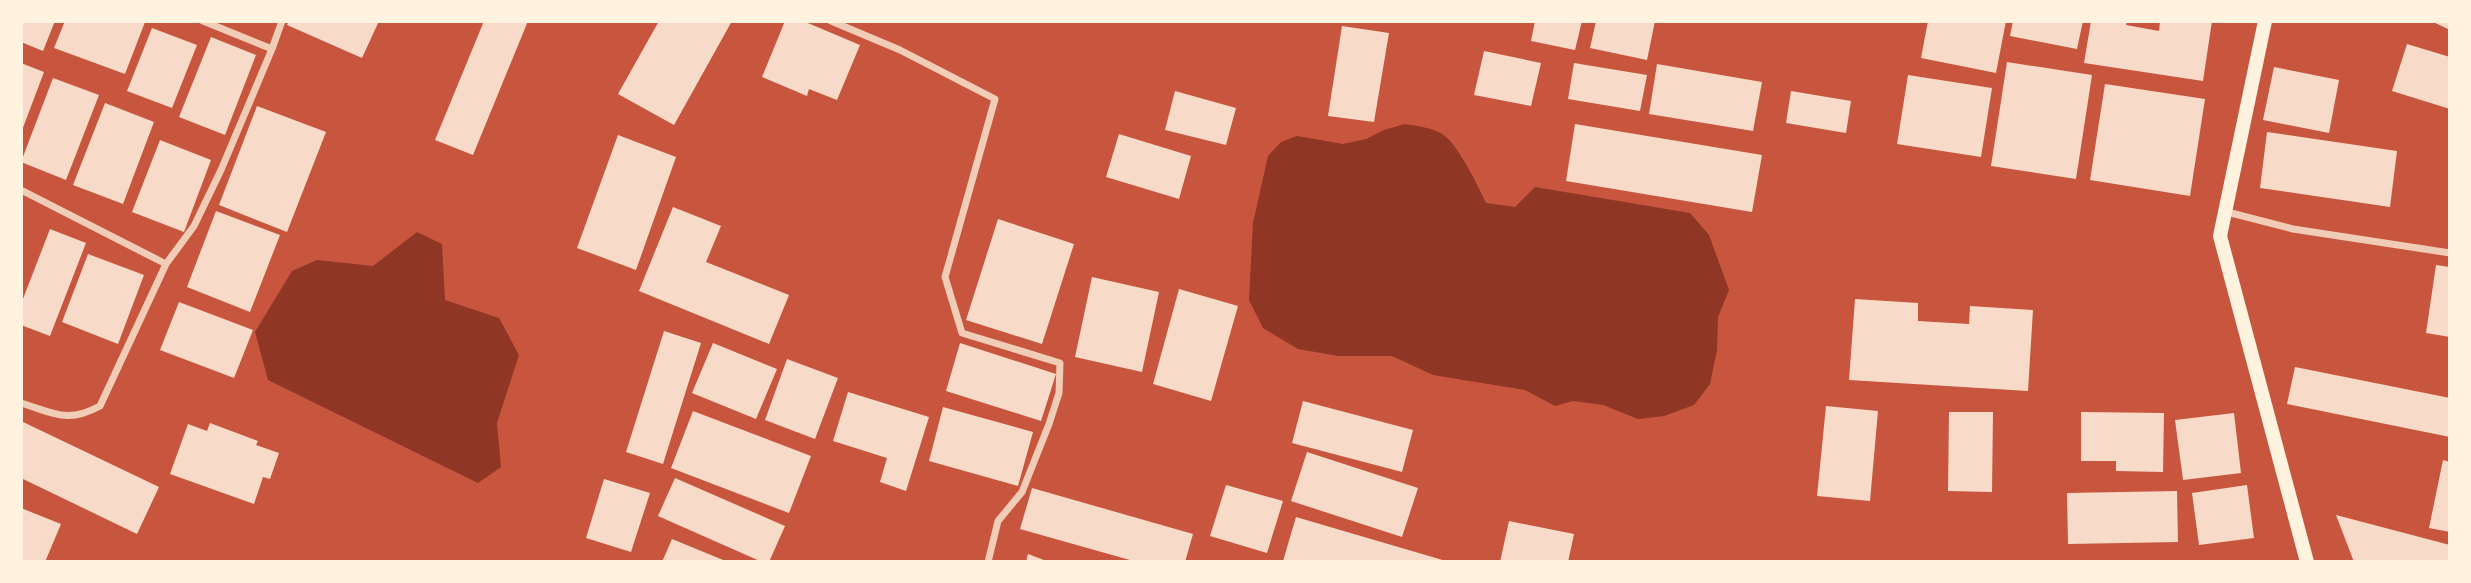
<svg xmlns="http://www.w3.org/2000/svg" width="2471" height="583" font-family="'Open Sans',sans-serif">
<rect width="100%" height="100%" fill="#c8553d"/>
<path fill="#8f3625" d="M 1405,124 C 1417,126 1437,128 1446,137 C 1460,149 1478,186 1486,203 L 1515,207 L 1535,187 L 1690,213 L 1709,235 L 1729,290 L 1718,317 L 1717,350 L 1710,384 L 1694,405 L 1664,416 L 1638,419 L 1603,405 L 1573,401 L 1555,406 L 1525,390 L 1433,375 L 1392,356 L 1338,356 L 1298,349 L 1263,328 L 1249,300 L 1253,223 L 1268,156 L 1281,142 L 1297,136 L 1343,144 L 1366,139 L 1384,130 Z
M 417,232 L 442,244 L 445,300 L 499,318 L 519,355 L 497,423 L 501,467 L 478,483 L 268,380 L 255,332 L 292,271 L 317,260 L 373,266 Z"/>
<path fill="#f7dbc8" d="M 21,21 L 55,21 L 43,51 L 21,42 Z
M 65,21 L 142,21 L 145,22 L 125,74 L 54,48 Z
M 289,21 L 379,21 L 362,58 L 287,25 Z
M 484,21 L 528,21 L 473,155 L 435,140 Z
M 659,21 L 732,21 L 674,125 L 618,94 Z
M 785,21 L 803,21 L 860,45 L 837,100 L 809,89 L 807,96 L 762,77 Z
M 1535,21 L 1582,21 L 1575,50 L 1531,41 Z
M 1596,21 L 1655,21 L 1647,60 L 1590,48 Z
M 1928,21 L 2006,21 L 1996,73 L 1921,58 Z
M 2013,21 L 2083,21 L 2077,49 L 2010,36 Z
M 2091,21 L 2127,21 L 2126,25 L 2159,31 L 2160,21 L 2212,21 L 2203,81 L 2084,63 Z
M 2431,21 L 2450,21 L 2450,30 Z
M 1342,26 L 1389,33 L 1374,122 L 1328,116 Z
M 152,28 L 197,45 L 172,108 L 127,91 Z
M 211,37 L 256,55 L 225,135 L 179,117 Z
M 2407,44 L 2450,57 L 2450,109 L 2392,91 Z
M 1484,51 L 1541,63 L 1531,106 L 1474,95 Z
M 2007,62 L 2092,75 L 2076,179 L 1991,166 Z
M 21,63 L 44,72 L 21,133 Z
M 1574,63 L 1647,75 L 1640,111 L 1568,99 Z
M 1657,64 L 1762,82 L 1753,131 L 1649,114 Z
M 2274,67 L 2339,80 L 2329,133 L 2263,120 Z
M 1908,75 L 1992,88 L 1981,157 L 1897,144 Z
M 53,78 L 99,95 L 66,180 L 21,162 Z
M 2105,84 L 2205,99 L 2190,196 L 2090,180 Z
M 1175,91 L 1236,108 L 1226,145 L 1165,130 Z
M 1791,91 L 1851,101 L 1846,133 L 1786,123 Z
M 105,103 L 154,122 L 123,204 L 73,185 Z
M 257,106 L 326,132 L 287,232 L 219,205 Z
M 1575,124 L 1762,155 L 1752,212 L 1566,181 Z
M 2267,132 L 2397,151 L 2390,207 L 2260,188 Z
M 1119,134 L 1191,156 L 1179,199 L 1106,177 Z
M 618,135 L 676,157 L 636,270 L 577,248 Z
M 160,140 L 211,160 L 184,232 L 132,212 Z
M 673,207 L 721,226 L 706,262 L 789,295 L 769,344 L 639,291 Z
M 216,211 L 280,235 L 250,312 L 187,287 Z
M 998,219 L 1074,244 L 1042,344 L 966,320 Z
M 50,229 L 86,243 L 50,336 L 21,325 L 21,304 Z
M 88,254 L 144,275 L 118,344 L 62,322 Z
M 2436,265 L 2450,267 L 2450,337 L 2426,333 Z
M 1092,277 L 1159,292 L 1142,372 L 1075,357 Z
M 1179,289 L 1238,306 L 1211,401 L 1153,384 Z
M 1855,299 L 1918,303 L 1918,321 L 1969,324 L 1970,306 L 2033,310 L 2028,391 L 1849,380 Z
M 179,302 L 253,330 L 234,378 L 160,350 Z
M 664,331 L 701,343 L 663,464 L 626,452 Z
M 713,343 L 777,369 L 756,419 L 692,393 Z
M 960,343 L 1056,374 L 1041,421 L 946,391 Z
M 787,359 L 838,378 L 815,439 L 765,420 Z
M 2295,367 L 2450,398 L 2450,437 L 2287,404 Z
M 848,392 L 929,417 L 906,491 L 880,482 L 887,458 L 833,441 Z
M 1303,401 L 1413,430 L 1402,472 L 1292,443 Z
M 1826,406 L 1878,411 L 1870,501 L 1817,496 Z
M 943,407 L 1033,432 L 1018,486 L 929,461 Z
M 693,411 L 811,456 L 789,513 L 671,468 Z
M 1949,412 L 1993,412 L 1992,492 L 1948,491 Z
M 2081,412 L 2164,413 L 2163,472 L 2116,471 L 2116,461 L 2081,461 Z
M 2234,413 L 2241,473 L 2183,480 L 2175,420 Z
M 21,421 L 159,487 L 137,534 L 21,478 Z
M 210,423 L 258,441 L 256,445 L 279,453 L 270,479 L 263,477 L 254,504 L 170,474 L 188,424 L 207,431 Z
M 1307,452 L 1418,488 L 1402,537 L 1291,501 Z
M 2443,460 L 2450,462 L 2450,532 L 2429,528 Z
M 675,478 L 785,526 L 769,562 L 762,562 L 658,516 Z
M 604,479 L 650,493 L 631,552 L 586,538 Z
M 1226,485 L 1283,501 L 1267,553 L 1210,536 Z
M 2247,485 L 2254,538 L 2199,545 L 2192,493 Z
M 1032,488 L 1193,534 L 1185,562 L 1137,562 L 1020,529 Z
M 2177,491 L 2178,542 L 2068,544 L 2067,493 Z
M 21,508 L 61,524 L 45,562 L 21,562 Z
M 2336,515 L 2450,545 L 2450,562 L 2354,562 Z
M 1296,517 L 1446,561 L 1446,562 L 1283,561 Z
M 1509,521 L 1574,534 L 1568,562 L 1500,562 Z
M 672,539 L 728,562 L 662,562 Z
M 1028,554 L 1049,562 L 1026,562 Z"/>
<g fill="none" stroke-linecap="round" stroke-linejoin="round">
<path stroke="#f1ccb7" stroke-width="7" d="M 203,21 L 272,49 L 282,21
M 831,21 L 900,50 L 995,99 L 945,277 L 962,333 L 1060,363 L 1059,393 L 1049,424 L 1022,492 L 998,521 L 988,562
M 21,190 L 166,264
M 2227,212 L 2293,229 L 2450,253
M 21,403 C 54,413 67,424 100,406 L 166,264 L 194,226 L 221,170 L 272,49"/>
<path stroke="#fff3e0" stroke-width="14" d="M 2265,21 L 2220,236 L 2307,562"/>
</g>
<rect width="2471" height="583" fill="none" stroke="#fff3e0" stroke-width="46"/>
</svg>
